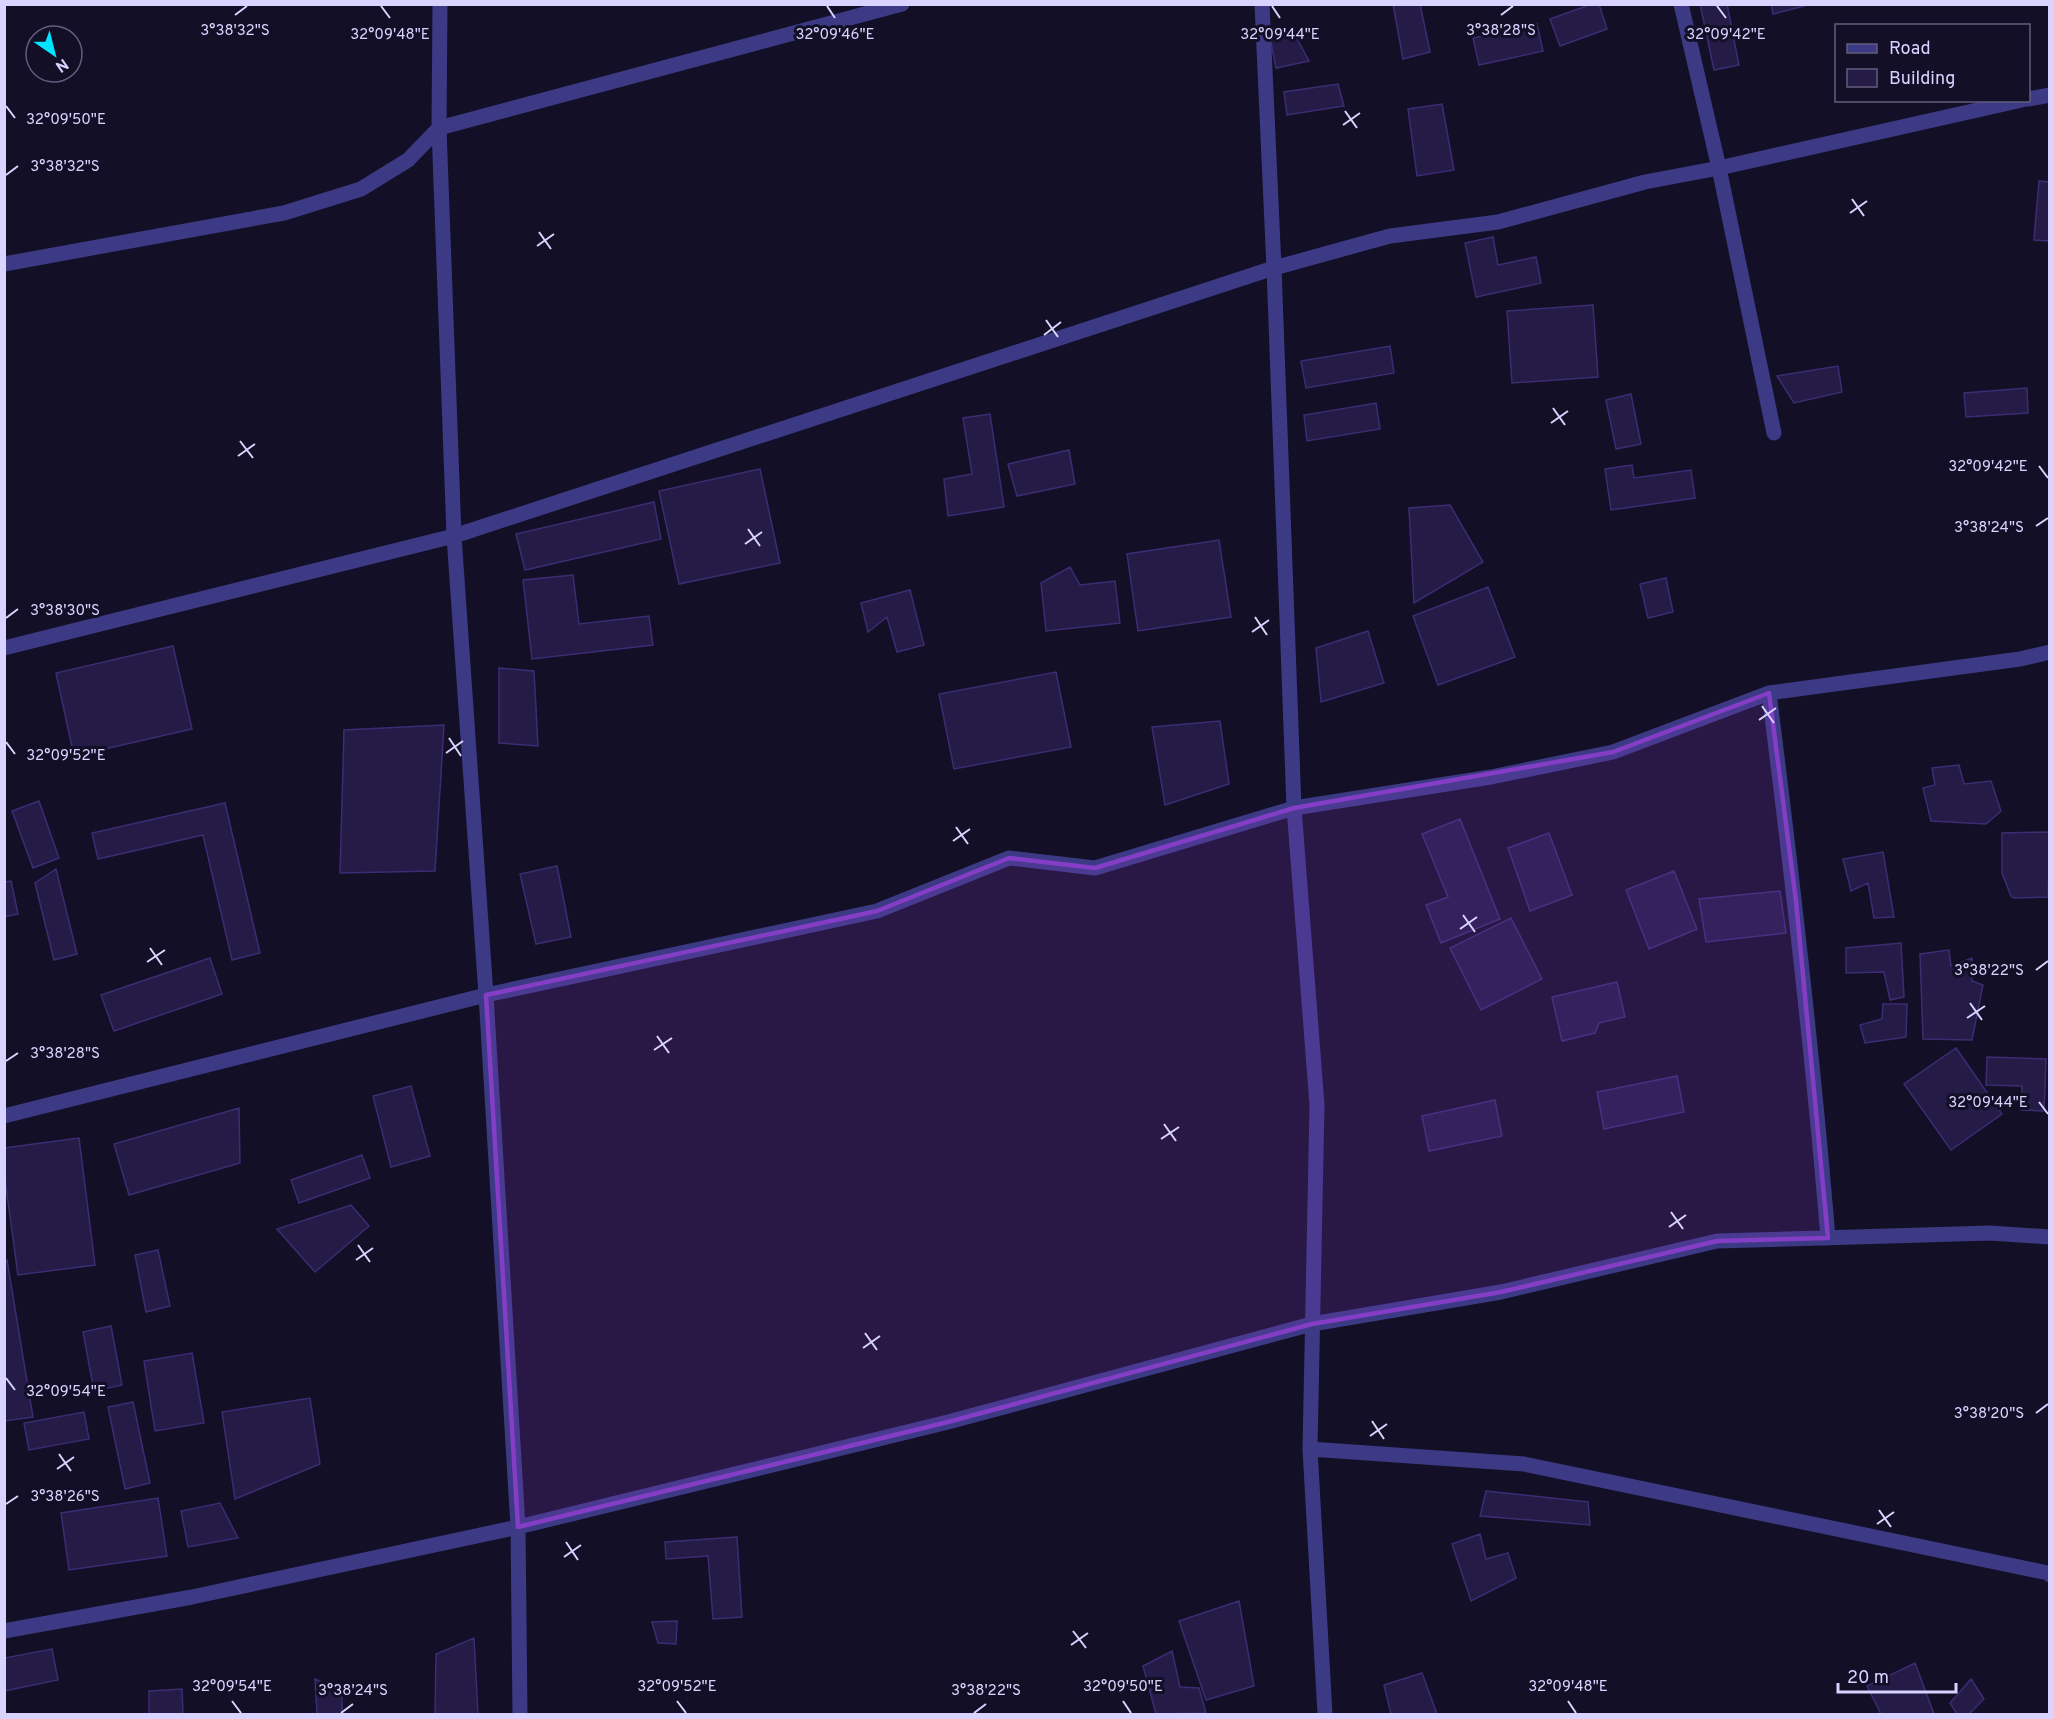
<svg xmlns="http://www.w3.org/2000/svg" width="2054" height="1719" font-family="Overpass,sans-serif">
<rect width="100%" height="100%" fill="#130f26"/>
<path fill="#241b47" stroke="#3b2d73" stroke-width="1.5" d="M 1393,4 L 1420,4 L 1430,52 L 1403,59 Z
M 1592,4 L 1599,4 L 1607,29 L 1560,46 L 1550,19 Z
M 1700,4 L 1727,4 L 1739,65 L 1714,70 Z
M 1771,4 L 1812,4 L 1773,14 Z
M 1537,24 L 1543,51 L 1479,65 L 1473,38 Z
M 1294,33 L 1309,61 L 1276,68 L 1270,37 Z
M 1338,84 L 1344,106 L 1287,115 L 1284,92 Z
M 1442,104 L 1454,170 L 1417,176 L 1408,109 Z
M 2039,181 L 2050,182 L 2050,241 L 2034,240 Z
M 1493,237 L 1498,265 L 1536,257 L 1541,283 L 1476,297 L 1465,243 Z
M 1593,305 L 1598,377 L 1512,383 L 1507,311 Z
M 1390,346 L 1394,373 L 1306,388 L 1301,361 Z
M 1838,366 L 1842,392 L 1794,403 L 1777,376 Z
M 2027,388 L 2028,413 L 1966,417 L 1964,393 Z
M 1631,394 L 1641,444 L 1616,449 L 1606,400 Z
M 1376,403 L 1380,429 L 1307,441 L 1304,415 Z
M 990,414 L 1004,507 L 948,516 L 944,479 L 972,474 L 963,418 Z
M 1069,450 L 1075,484 L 1017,496 L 1008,464 Z
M 1632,465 L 1634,478 L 1691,470 L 1695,498 L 1611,510 L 1605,469 Z
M 760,469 L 780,563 L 679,584 L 659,491 Z
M 654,502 L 661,539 L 525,570 L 516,534 Z
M 1450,505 L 1483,562 L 1414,603 L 1409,508 Z
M 1219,540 L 1231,617 L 1138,631 L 1127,554 Z
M 1070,567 L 1080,585 L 1115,581 L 1120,623 L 1046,631 L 1041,583 Z
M 573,575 L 579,624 L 649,616 L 653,645 L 532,659 L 523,580 Z
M 1666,578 L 1673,612 L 1648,618 L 1640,584 Z
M 1488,587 L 1515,657 L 1438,685 L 1413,616 Z
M 910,590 L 924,645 L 897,652 L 887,617 L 868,632 L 861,603 Z
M 1368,631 L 1384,683 L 1321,702 L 1316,648 Z
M 173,646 L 192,729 L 74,756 L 56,673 Z
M 499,668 L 534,671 L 538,746 L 499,743 Z
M 1056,672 L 1071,747 L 954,769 L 939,694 Z
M 1220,721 L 1229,784 L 1165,805 L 1152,727 Z
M 444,725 L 435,871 L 340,873 L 344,730 Z
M 1959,765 L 1964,784 L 1991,781 L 2001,811 L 1986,824 L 1931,821 L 1923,788 L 1935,785 L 1932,768 Z
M 39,801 L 59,858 L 33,868 L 12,811 Z
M 225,803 L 260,953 L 232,960 L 203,835 L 98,859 L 92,833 Z
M 1460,819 L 1500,919 L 1441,943 L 1426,905 L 1448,897 L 1422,834 Z
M 2050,832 L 2048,897 L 2014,898 L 2011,896 L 2002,873 L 2002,833 Z
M 1549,833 L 1572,895 L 1530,911 L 1508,848 Z
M 1883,852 L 1894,917 L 1874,918 L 1868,883 L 1851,891 L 1843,859 Z
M 557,866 L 571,937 L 536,944 L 520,874 Z
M 56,869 L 77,954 L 54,960 L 35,883 Z
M 1674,871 L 1697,929 L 1649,949 L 1626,890 Z
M 11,881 L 18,914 L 4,917 L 4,882 Z
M 1780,891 L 1786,933 L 1706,942 L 1699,899 Z
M 1511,918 L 1542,979 L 1481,1010 L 1450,948 Z
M 1901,943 L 1904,997 L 1890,1000 L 1884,972 L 1846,973 L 1846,948 Z
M 1949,950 L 1951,966 L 1972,958 L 1972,981 L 1983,985 L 1972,1040 L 1923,1039 L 1920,954 Z
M 210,958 L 222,994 L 114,1031 L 101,995 Z
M 1617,982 L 1625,1017 L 1599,1023 L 1595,1033 L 1562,1041 L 1552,997 Z
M 1883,1004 L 1907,1004 L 1906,1037 L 1865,1043 L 1860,1025 L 1882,1019 Z
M 1956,1048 L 2002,1114 L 1951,1150 L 1904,1084 Z
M 1987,1057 L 2046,1059 L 2044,1111 L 2021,1110 L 2022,1086 L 1986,1085 Z
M 1677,1076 L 1684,1112 L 1604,1129 L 1597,1092 Z
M 411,1086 L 430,1156 L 391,1167 L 373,1096 Z
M 1495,1100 L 1502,1136 L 1429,1151 L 1422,1116 Z
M 239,1108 L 240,1163 L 129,1195 L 114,1144 Z
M 79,1138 L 95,1265 L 18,1275 L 4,1172 L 4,1148 Z
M 362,1155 L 370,1178 L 299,1203 L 291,1180 Z
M 351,1205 L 369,1226 L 315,1272 L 277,1229 Z
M 158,1250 L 170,1306 L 146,1312 L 135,1255 Z
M 4,1260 L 7,1260 L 33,1417 L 4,1421 Z
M 111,1326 L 122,1385 L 94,1391 L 83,1332 Z
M 192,1353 L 204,1423 L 155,1431 L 144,1361 Z
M 310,1398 L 320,1464 L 235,1499 L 222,1412 Z
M 133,1402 L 150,1483 L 125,1489 L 108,1407 Z
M 84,1412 L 89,1439 L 29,1450 L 24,1423 Z
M 1486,1491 L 1588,1502 L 1590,1525 L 1480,1516 Z
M 158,1498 L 167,1556 L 69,1570 L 61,1513 Z
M 220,1503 L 238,1538 L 188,1547 L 181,1511 Z
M 1480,1534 L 1486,1559 L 1508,1553 L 1516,1578 L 1471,1601 L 1452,1544 Z
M 737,1537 L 742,1617 L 713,1619 L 708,1556 L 666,1559 L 665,1542 Z
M 1239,1601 L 1254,1686 L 1206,1700 L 1179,1621 Z
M 677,1621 L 676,1644 L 658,1643 L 652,1622 Z
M 474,1638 L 478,1714 L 435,1714 L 436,1654 Z
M 52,1649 L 58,1680 L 4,1691 L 4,1658 Z
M 1172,1651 L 1180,1687 L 1199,1688 L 1206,1713 L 1156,1714 L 1143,1666 Z
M 1915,1663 L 1934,1714 L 1881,1714 L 1867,1686 Z
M 1422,1673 L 1437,1714 L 1391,1714 L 1384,1685 Z
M 315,1679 L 342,1692 L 342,1714 L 317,1714 Z
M 1971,1679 L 1984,1699 L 1969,1714 L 1957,1714 L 1950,1703 Z
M 182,1689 L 183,1714 L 149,1714 L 149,1691 Z"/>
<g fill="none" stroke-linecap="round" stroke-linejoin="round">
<path stroke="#3d3a85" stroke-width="15" d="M 440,4 L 439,128 L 454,536 L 486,995 L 518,1527 L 520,1714
M 1262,4 L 1274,268 L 1294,808 L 1317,1105 L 1310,1449 L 1325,1714
M 1681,4 L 1719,168 L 1774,433
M 2028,99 L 2050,95
M 4,264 L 284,213 L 361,189 L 408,160 L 439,128 L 902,4
M 4,648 L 454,536 L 1274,268 L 1390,236 L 1498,222 L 1645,182 L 1719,168 L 2022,100
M 1769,693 C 1792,874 1813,1056 1828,1238
M 4,1116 L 486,995 L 877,911 L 1009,858 L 1095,868 L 1294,808 L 1491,777 L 1613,752 L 1769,693 L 2020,659 L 2050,652
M 1310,1449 L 1524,1464 L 2048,1573 L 2050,1575
M 4,1631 L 192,1597 L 518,1527 L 948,1422 L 1312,1324 L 1501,1292 L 1717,1241 L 1990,1233 L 2050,1237"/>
</g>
<path fill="#843dc5" fill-opacity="0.2" stroke="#843dc5" stroke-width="4.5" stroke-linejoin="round" d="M 1769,693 L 1796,901 L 1828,1238 L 1717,1241 L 1501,1292 L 1312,1324 L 948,1422 L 518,1527 L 486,995 L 877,911 L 1009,858 L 1095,868 L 1294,808 L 1613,752 Z"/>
<path fill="none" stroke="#d9d4ff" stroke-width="2" d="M 381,6 L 390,18M 827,6 L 835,18M 1272,6 L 1280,18M 1717,6 L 1726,18M 235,15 L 247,6M 1501,15 L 1513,6M 6,106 L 15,118M 1345,111 L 1357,128M 1343,125 L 1360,113M 6,175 L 18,166M 1852,199 L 1864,216M 1850,213 L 1867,201M 539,232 L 551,249M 537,246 L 554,234M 1046,320 L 1058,337M 1044,335 L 1061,322M 1553,408 L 1565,425M 1551,423 L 1568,411M 240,441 L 253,458M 238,456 L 255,444M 2039,466 L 2048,478M 2036,526 L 2048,518M 748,529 L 760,546M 745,544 L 762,532M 1255,617 L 1267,635M 6,618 L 18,609M 1252,632 L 1269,620M 1762,706 L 1774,723M 1759,720 L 1776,708M 449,738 L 461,756M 6,742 L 15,754M 446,753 L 463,741M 956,827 L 968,844M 953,841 L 970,829M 1463,915 L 1475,932M 1460,929 L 1477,917M 150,948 L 162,965M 147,962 L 165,950M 2036,970 L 2048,961M 1970,1003 L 1982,1020M 1967,1018 L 1985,1006M 657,1036 L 669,1053M 654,1050 L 672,1038M 6,1061 L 18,1053M 2039,1102 L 2048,1114M 1164,1124 L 1176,1141M 1161,1139 L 1179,1127M 1671,1212 L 1683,1229M 1669,1227 L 1686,1215M 358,1245 L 370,1262M 356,1260 L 373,1248M 865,1333 L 877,1350M 863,1348 L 880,1336M 6,1378 L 15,1390M 2036,1413 L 2048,1404M 1372,1421 L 1384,1439M 1370,1436 L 1387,1424M 59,1454 L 71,1471M 57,1469 L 74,1457M 6,1504 L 18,1496M 1879,1510 L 1891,1527M 1877,1524 L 1894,1512M 566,1542 L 578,1560M 564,1557 L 581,1545M 1073,1631 L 1086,1648M 1071,1645 L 1088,1633M 232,1701 L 241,1713M 677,1701 L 686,1713M 1123,1701 L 1131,1713M 1568,1701 L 1576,1713M 341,1713 L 353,1704M 974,1713 L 986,1704"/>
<g font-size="15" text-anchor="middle" fill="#d9d4ff" stroke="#130f26" stroke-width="6" stroke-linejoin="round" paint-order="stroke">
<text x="1501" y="35">3°38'28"S</text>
<text x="235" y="35">3°38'32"S</text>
<text x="390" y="39">32°09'48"E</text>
<text x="835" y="39">32°09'46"E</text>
<text x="1280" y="39">32°09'44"E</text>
<text x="1726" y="39">32°09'42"E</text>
<text x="66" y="124">32°09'50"E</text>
<text x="65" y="171">3°38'32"S</text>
<text x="1988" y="471">32°09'42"E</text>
<text x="1989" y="532">3°38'24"S</text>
<text x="65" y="615">3°38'30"S</text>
<text x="66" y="760">32°09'52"E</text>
<text x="1989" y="975">3°38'22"S</text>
<text x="65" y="1058">3°38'28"S</text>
<text x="1988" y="1107">32°09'44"E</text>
<text x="66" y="1396">32°09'54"E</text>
<text x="1989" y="1418">3°38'20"S</text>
<text x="65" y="1501">3°38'26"S</text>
<text x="232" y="1691">32°09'54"E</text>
<text x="677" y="1691">32°09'52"E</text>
<text x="1123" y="1691">32°09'50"E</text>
<text x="1568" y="1691">32°09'48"E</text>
<text x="353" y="1695">3°38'24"S</text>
<text x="986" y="1695">3°38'22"S</text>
</g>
<rect width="2054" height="1719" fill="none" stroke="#d9d4ff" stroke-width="12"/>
<rect x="1835" y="24" width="195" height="78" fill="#130f26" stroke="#625e7d" stroke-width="1.5"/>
<rect x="1847" y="44" width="30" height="9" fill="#3d3a85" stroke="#625e7d" stroke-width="1.5"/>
<text x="1889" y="54" font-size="18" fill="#d9d4ff">Road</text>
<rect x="1847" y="69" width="30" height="18" fill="#241b47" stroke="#625e7d" stroke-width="1.5"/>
<text x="1889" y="84" font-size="18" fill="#d9d4ff">Building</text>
<g transform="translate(54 54) rotate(145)"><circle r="28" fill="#130f26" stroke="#625e7d" stroke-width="1.5"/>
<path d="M0-4.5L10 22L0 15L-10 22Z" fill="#00e5ff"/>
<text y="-9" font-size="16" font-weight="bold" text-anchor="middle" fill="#d9d4ff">N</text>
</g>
<path d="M1838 1683v9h118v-9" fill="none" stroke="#d9d4ff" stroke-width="3"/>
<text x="1847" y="1683" font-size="18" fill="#d9d4ff" stroke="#130f26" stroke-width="4.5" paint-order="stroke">20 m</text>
</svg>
